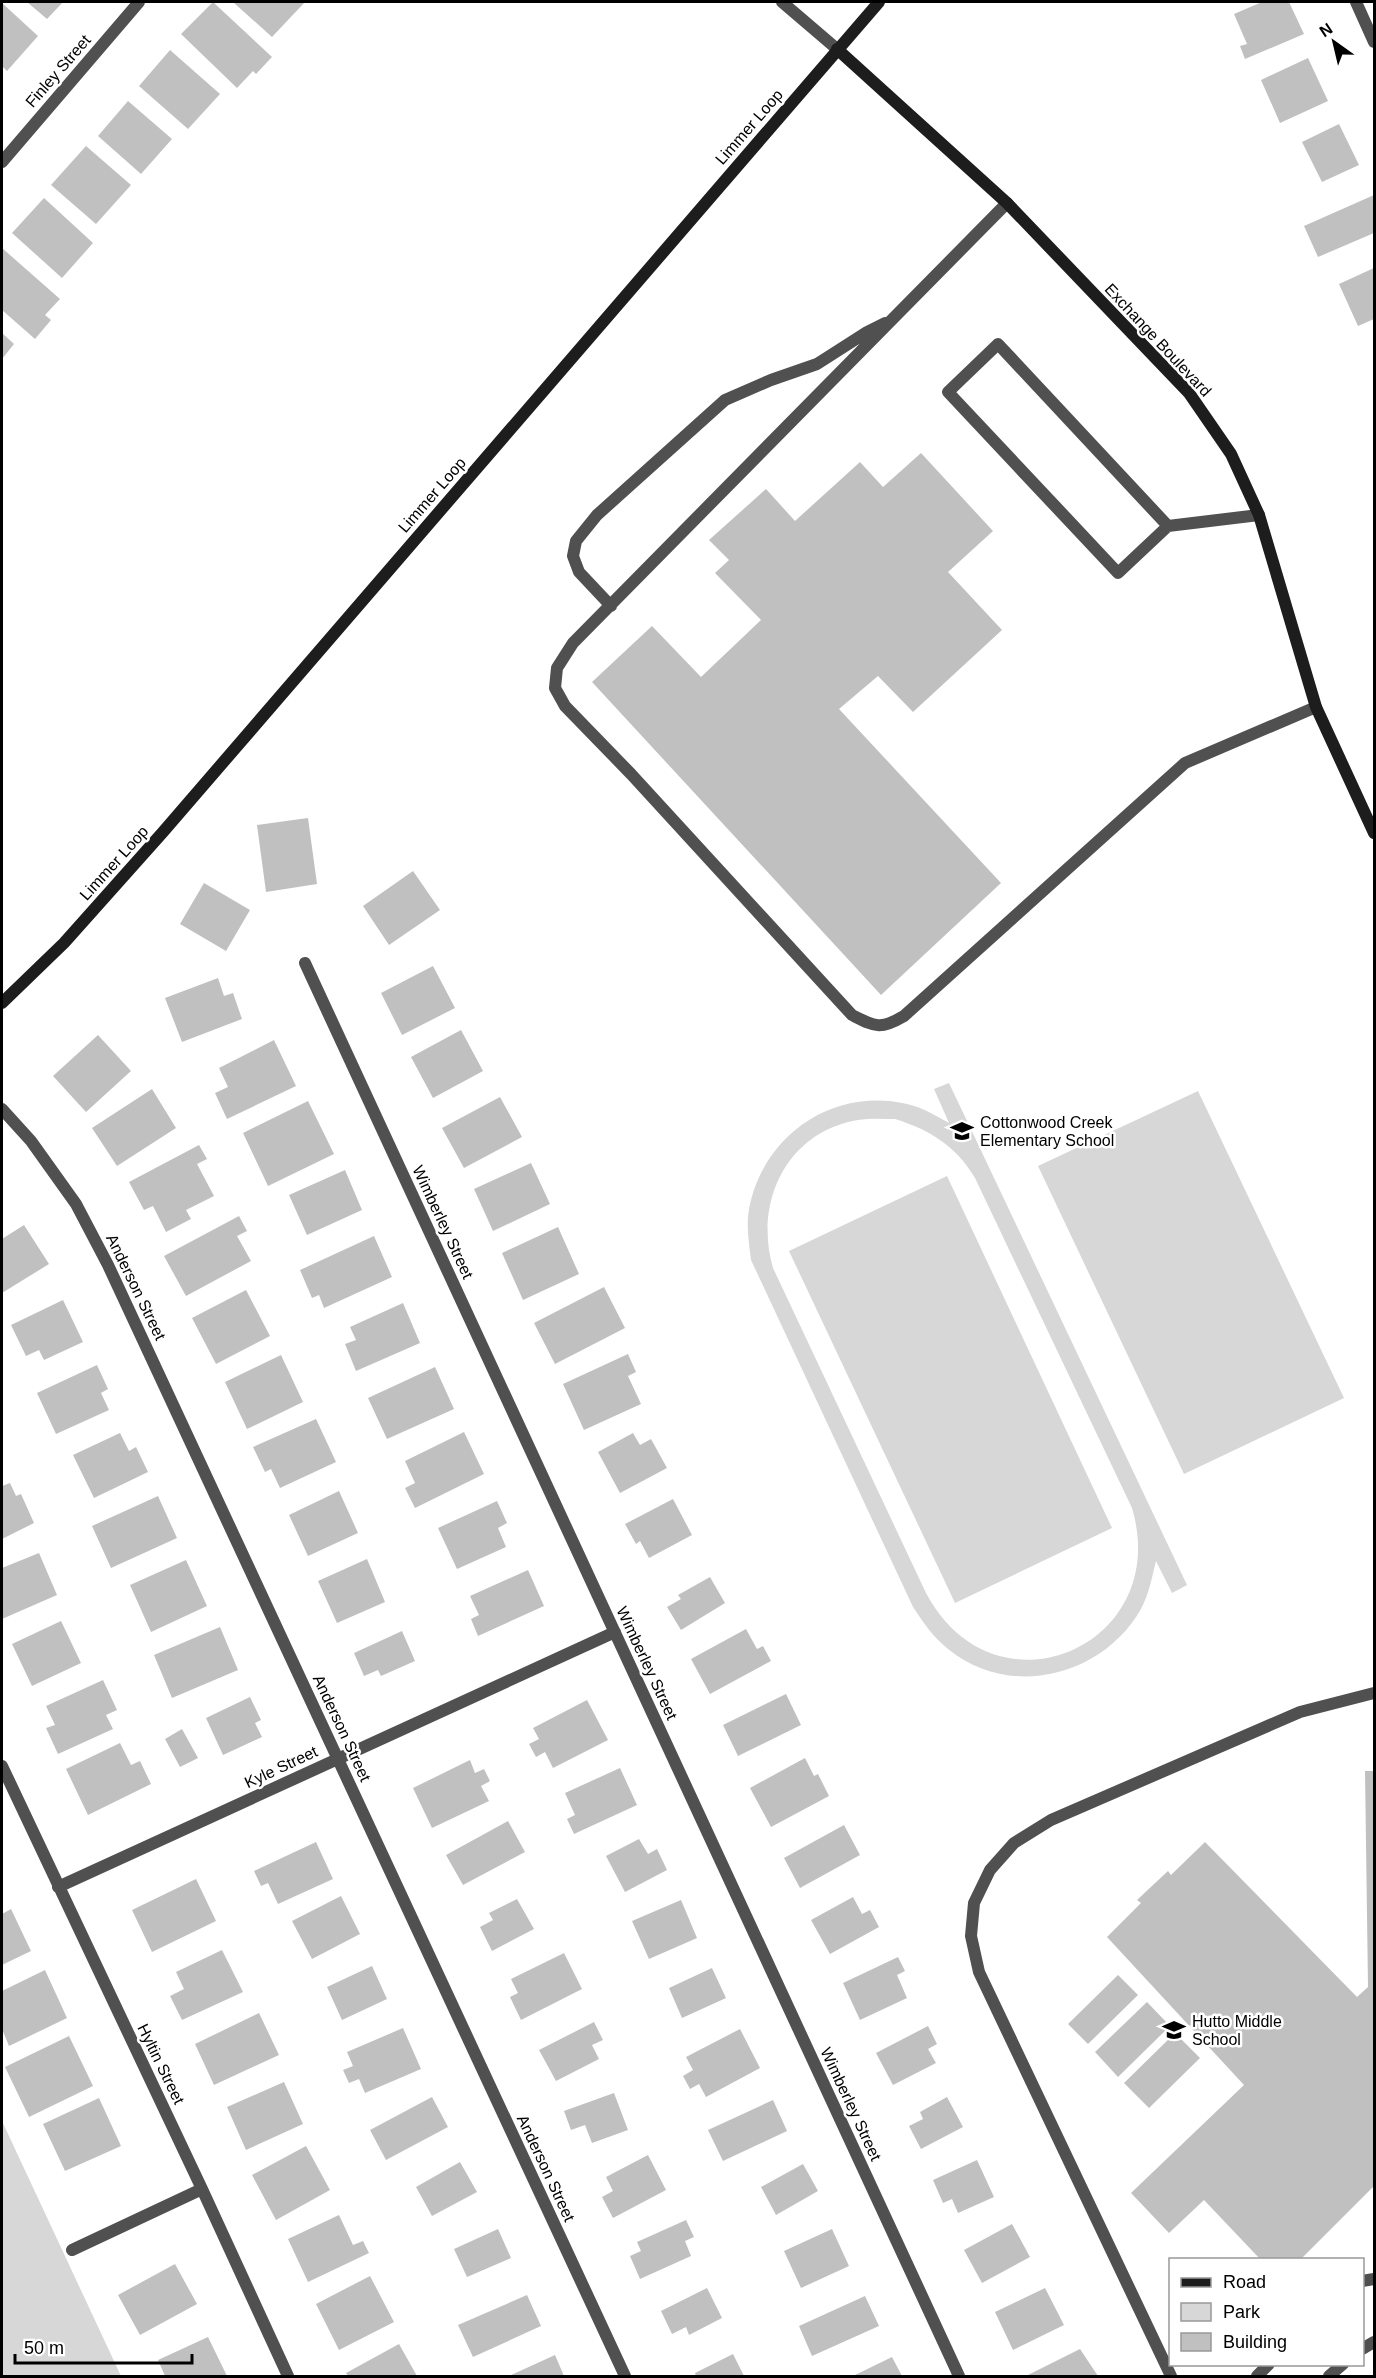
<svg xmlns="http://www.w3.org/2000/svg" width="1376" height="2378" font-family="Helvetica,sans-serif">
<rect width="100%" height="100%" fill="#fff"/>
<path fill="#d7d7d7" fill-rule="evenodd" d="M 949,1083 L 1187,1585 L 1172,1593 L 1156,1561 C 1152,1577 1149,1594 1141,1609 C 1103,1676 1010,1700 948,1649 C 933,1637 923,1622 913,1607 L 751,1260 C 749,1243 746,1226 749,1209 C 763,1135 833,1087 907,1104 C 922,1107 936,1116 949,1123 L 934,1089 ZM 895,1119 C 930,1130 956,1146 975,1178 L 1132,1508 C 1173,1646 995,1723 926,1593 L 773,1268 C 754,1203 786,1132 858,1120 C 870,1118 883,1119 895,1119 Z
M 1198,1091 L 1344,1398 L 1184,1474 L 1038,1166 Z
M 947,1176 L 1112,1528 L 955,1603 L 789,1251 Z
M 2,2121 L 121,2376 L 2,2376 Z"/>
<path fill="#c0c0c0" d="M 27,2 L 63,2 L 47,19 Z
M 213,2 L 272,57 L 256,74 L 253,71 L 237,88 L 181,34 Z
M 233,2 L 305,2 L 272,37 Z
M 1262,2 L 1289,2 L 1304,34 L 1245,59 L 1240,46 L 1247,44 L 1234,14 Z
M 2,3 L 38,36 L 7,71 L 2,66 Z
M 170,50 L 220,94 L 188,129 L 139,86 Z
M 1308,58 L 1328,101 L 1280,123 L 1261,80 Z
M 128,101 L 172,139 L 141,174 L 98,136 Z
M 1339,124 L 1359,165 L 1322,182 L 1302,142 Z
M 86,146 L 131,185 L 96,224 L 51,185 Z
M 1374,195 L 1374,233 L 1318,257 L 1304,226 Z
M 44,198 L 93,243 L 62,278 L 12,233 Z
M 2,248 L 60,299 L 45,315 L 51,320 L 35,339 L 2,310 Z
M 1374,268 L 1374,319 L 1358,326 L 1339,284 Z
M 2,333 L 14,344 L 2,359 Z
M 921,453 L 993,531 L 948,572 L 1002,630 L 913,712 L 878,676 L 839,709 L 1001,883 L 881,995 L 592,682 L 652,626 L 701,677 L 761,620 L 715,573 L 729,560 L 709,540 L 766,489 L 795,521 L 860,462 L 883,487 Z
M 308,818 L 317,884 L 266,892 L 257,825 Z
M 413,871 L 440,910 L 389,945 L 363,906 Z
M 204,883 L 250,910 L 226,951 L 180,924 Z
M 433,966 L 455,1008 L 402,1035 L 381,993 Z
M 218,978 L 224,996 L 233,993 L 242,1019 L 182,1042 L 165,998 Z
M 461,1030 L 483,1071 L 433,1098 L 411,1057 Z
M 98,1035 L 131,1071 L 86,1112 L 53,1076 Z
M 274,1040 L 296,1086 L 227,1119 L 215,1093 L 228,1087 L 219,1068 Z
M 152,1089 L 176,1128 L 117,1166 L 92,1128 Z
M 500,1097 L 522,1137 L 464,1168 L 442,1128 Z
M 308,1101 L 334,1154 L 268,1186 L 243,1133 Z
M 199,1145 L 207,1159 L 197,1164 L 214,1196 L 186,1210 L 191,1219 L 166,1232 L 153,1206 L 144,1210 L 129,1182 Z
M 531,1163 L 550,1204 L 493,1231 L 474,1189 Z
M 345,1170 L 362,1210 L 307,1235 L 289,1195 Z
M 239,1216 L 247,1231 L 237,1236 L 251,1261 L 186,1296 L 164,1256 Z
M 24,1225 L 49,1264 L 2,1293 L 2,1239 Z
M 558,1227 L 579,1274 L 523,1300 L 502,1253 Z
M 374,1236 L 392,1277 L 324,1308 L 319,1295 L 312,1298 L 300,1270 Z
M 604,1287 L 625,1328 L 555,1364 L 534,1323 Z
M 246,1290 L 270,1336 L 216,1364 L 192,1318 Z
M 63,1300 L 83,1342 L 44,1360 L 39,1350 L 26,1356 L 11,1325 Z
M 403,1303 L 420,1343 L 356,1371 L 345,1344 L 356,1340 L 350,1327 Z
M 628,1354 L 636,1372 L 628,1376 L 641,1404 L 584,1430 L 563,1384 Z
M 281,1355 L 303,1402 L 247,1429 L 225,1382 Z
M 97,1365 L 108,1389 L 101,1393 L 109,1410 L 56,1434 L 37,1393 Z
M 435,1367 L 454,1409 L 387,1439 L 368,1398 Z
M 316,1419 L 336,1462 L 280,1488 L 271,1469 L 265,1472 L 253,1447 Z
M 464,1432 L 484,1474 L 415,1508 L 405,1488 L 415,1483 L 405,1461 Z
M 120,1433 L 129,1451 L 136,1447 L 148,1472 L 94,1498 L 73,1455 Z
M 633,1433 L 640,1445 L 651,1439 L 667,1468 L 620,1493 L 598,1452 Z
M 10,1483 L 16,1496 L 21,1494 L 34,1523 L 2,1539 L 2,1486 Z
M 339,1491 L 358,1533 L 308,1556 L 289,1515 Z
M 158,1496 L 177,1538 L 111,1568 L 92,1526 Z
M 673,1499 L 692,1535 L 649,1558 L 640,1541 L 636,1544 L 625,1524 Z
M 497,1501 L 507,1523 L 498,1528 L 506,1547 L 457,1569 L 438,1528 Z
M 39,1553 L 57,1595 L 2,1619 L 2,1568 Z
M 367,1559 L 385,1602 L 337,1623 L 318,1581 Z
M 186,1560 L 207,1606 L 151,1632 L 130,1585 Z
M 528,1570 L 544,1606 L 478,1636 L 471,1619 L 479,1615 L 470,1596 Z
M 710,1577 L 725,1603 L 681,1630 L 667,1607 L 681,1599 L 678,1595 Z
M 61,1621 L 81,1663 L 32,1686 L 12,1644 Z
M 220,1627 L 238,1670 L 172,1698 L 154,1655 Z
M 746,1629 L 757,1649 L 763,1646 L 771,1661 L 710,1694 L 691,1659 Z
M 402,1631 L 415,1661 L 381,1676 L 378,1670 L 364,1676 L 354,1653 Z
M 103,1680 L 117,1710 L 106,1715 L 113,1729 L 58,1754 L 46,1728 L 55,1725 L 46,1706 Z
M 786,1694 L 801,1725 L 738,1756 L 723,1725 Z
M 250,1697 L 261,1720 L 255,1723 L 262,1737 L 223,1755 L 206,1718 Z
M 587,1700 L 608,1740 L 553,1768 L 545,1752 L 536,1757 L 529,1744 L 539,1739 L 533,1728 Z
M 182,1729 L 198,1758 L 180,1767 L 165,1739 Z
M 120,1743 L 131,1765 L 140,1761 L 151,1784 L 88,1815 L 66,1769 Z
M 805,1758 L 814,1776 L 818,1774 L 829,1796 L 771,1827 L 750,1788 Z
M 470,1760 L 475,1773 L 484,1769 L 490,1781 L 481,1786 L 489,1801 L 432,1828 L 413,1788 Z
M 620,1768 L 637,1805 L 574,1834 L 567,1819 L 575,1815 L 565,1793 Z
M 1365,1771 L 1374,1771 L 1374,2186 L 1300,2260 L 1261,2260 L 1204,2200 L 1169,2233 L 1131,2193 L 1244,2085 L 1107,1937 L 1141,1903 L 1137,1900 L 1168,1871 L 1171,1875 L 1205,1842 L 1357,1997 L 1368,1987 Z
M 508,1821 L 525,1852 L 463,1885 L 446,1855 Z
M 844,1825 L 860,1855 L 800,1888 L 784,1858 Z
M 639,1839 L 648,1854 L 657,1849 L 667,1870 L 625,1892 L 606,1856 Z
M 316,1842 L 333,1879 L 278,1904 L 268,1883 L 261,1886 L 254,1871 Z
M 196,1879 L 216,1921 L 152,1952 L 132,1910 Z
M 341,1896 L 360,1934 L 312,1959 L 292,1921 Z
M 853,1897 L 862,1914 L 870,1910 L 879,1927 L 830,1954 L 811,1920 Z
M 517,1899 L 534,1929 L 492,1951 L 480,1927 L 493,1920 L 489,1913 Z
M 681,1900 L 697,1938 L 649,1959 L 632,1921 Z
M 11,1909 L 31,1951 L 2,1965 L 2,1914 Z
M 222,1950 L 243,1992 L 182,2020 L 170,1996 L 184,1989 L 176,1972 Z
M 564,1953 L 582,1989 L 521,2020 L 510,1997 L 518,1993 L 511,1979 Z
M 898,1957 L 905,1971 L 897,1975 L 907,1998 L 860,2020 L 843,1983 Z
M 372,1966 L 387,1999 L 342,2020 L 327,1987 Z
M 712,1968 L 726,1998 L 682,2018 L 669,1988 Z
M 45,1970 L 67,2018 L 9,2046 L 2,2029 L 2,1991 Z
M 1118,1975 L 1138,1995 L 1088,2044 L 1068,2024 Z
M 1147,2002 L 1170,2026 L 1118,2077 L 1095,2052 Z
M 259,2013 L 279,2055 L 214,2085 L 195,2044 Z
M 594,2022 L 603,2040 L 592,2045 L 599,2059 L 556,2081 L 539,2050 Z
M 928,2026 L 937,2044 L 928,2049 L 936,2063 L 893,2085 L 876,2053 Z
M 403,2028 L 421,2069 L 365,2093 L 359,2079 L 349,2083 L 343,2070 L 353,2066 L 347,2052 Z
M 740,2029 L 760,2068 L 706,2097 L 699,2084 L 690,2089 L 683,2076 L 693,2070 L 686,2057 Z
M 1175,2033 L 1200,2058 L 1149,2108 L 1124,2083 Z
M 69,2036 L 93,2086 L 29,2117 L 5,2067 Z
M 284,2082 L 303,2124 L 246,2150 L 227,2107 Z
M 614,2093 L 628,2130 L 592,2143 L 585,2125 L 571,2130 L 564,2111 Z
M 432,2097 L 448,2127 L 386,2160 L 370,2130 Z
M 947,2097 L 963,2127 L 921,2149 L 909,2126 L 923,2119 L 920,2112 Z
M 99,2098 L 121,2146 L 65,2171 L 43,2124 Z
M 773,2100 L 787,2131 L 723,2161 L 708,2130 Z
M 306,2146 L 330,2190 L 276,2220 L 252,2175 Z
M 648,2155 L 666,2190 L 613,2218 L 602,2197 L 613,2191 L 606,2177 Z
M 977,2160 L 994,2197 L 958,2213 L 952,2199 L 943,2203 L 933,2180 Z
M 460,2162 L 477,2192 L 432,2216 L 416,2187 Z
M 803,2164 L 818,2191 L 776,2215 L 761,2187 Z
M 339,2215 L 353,2245 L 363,2241 L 369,2253 L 308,2282 L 288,2239 Z
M 686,2220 L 694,2237 L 685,2241 L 691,2256 L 640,2279 L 630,2256 L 641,2251 L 637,2242 Z
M 1012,2224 L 1030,2257 L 982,2283 L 964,2250 Z
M 498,2229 L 511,2258 L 467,2277 L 454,2249 Z
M 832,2229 L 849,2266 L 801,2288 L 784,2251 Z
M 175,2264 L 197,2304 L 140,2335 L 118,2295 Z
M 370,2276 L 394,2322 L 339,2350 L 316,2304 Z
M 707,2288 L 722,2318 L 689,2335 L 686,2327 L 672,2334 L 661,2311 Z
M 1045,2288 L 1064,2325 L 1013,2350 L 995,2312 Z
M 527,2295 L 541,2326 L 473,2357 L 458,2325 Z
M 865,2296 L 879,2326 L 812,2356 L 799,2326 Z
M 208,2337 L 227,2376 L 165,2376 L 158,2360 Z
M 399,2344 L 417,2376 L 348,2376 L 346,2373 Z
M 1080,2349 L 1098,2376 L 1026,2376 Z
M 733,2354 L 744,2376 L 696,2376 L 695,2373 Z
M 555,2355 L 564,2376 L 509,2376 Z
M 892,2357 L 902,2376 L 853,2376 Z"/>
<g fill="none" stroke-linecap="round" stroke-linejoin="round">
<path stroke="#505050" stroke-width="12" d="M 1007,203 L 573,643 L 557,668 L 555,688 L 565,706 L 631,774 L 852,1015 C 876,1027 880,1030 904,1016 L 1185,763 L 1316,707
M 1168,526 L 998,344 L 948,392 L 1118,573 L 1168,526 L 1259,515
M 611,606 L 579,572 L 573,556 L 576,541 L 597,515 L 725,400 L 771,380 L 817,364 L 867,332 L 885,323
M 1362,2281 L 1374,2279
M 1362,2349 L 1374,2342
M 1171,2376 L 979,1972 L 971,1936 L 974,1903 L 990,1870 L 1014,1843 L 1051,1820 L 1300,1712 L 1374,1693
M 1257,2376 L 1269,2364
M 1329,2376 L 1343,2364"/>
<path stroke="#505050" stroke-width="12" d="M 782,2 L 837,49
M 1356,2 L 1374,42
M 2,162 L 139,2
M 305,963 L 959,2376
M 2,1109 L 31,1141 L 76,1204 L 108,1265 L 625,2376
M 2,1766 L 202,2189 L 288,2376
M 58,1887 L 615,1632
M 72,2250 L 202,2189"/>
<path stroke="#1d1d1d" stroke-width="12" d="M 837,49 L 1007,203 L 1189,393 L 1231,454 L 1259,515 L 1316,707 L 1374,833
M 2,1003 L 64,943 L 163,832 L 879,2"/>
</g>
<defs>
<g id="school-bare" transform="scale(1.8)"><path d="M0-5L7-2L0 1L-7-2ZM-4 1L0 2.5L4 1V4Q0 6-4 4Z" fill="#000" stroke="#fff" stroke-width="2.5" paint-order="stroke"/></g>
</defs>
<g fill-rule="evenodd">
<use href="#school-bare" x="962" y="1131"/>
<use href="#school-bare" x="1174" y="2030"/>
</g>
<g text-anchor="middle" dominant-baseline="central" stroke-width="5" stroke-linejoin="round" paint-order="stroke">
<g font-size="16" fill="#000" stroke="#fff">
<text transform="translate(58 71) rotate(-49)">Finley Street</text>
<text transform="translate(749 127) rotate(-49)">Limmer Loop</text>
<text transform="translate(1158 340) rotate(47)">Exchange Boulevard</text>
<text transform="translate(432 495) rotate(-49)">Limmer Loop</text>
<text transform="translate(114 863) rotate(-48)">Limmer Loop</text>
<text transform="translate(443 1222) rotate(65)">Wimberley Street</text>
<text transform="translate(136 1287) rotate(64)">Anderson Street</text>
<text transform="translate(647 1663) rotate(65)">Wimberley Street</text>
<text transform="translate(342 1728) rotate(65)">Anderson Street</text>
<text transform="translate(281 1767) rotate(-25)">Kyle Street</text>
<text transform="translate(161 2064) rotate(64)">Hyltin Street</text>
<text transform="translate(851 2104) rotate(65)">Wimberley Street</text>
<text transform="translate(546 2168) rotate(65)">Anderson Street</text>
</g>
<g font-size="16" fill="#000" stroke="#fff" text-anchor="start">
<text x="980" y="1122">Cottonwood Creek<tspan x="980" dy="18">Elementary School</tspan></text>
<text x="1192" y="2021">Hutto Middle<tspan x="1192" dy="18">School</tspan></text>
</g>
</g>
<rect width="1376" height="2378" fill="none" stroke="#000000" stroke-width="6"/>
<rect x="1169" y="2258" width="195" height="108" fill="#ffffff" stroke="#999999" stroke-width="1.5"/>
<rect x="1181" y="2278" width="30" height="9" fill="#1d1d1d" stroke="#999999" stroke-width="1.5"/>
<text x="1223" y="2288" font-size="18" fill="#000000">Road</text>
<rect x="1181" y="2303" width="30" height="18" fill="#d7d7d7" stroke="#999999" stroke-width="1.5"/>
<text x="1223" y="2318" font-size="18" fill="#000000">Park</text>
<rect x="1181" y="2333" width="30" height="18" fill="#c0c0c0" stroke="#999999" stroke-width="1.5"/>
<text x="1223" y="2348" font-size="18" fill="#000000">Building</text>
<g transform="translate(1334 42) rotate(326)" stroke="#ffffff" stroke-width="4.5" paint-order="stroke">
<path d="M0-4.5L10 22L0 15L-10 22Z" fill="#000000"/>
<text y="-9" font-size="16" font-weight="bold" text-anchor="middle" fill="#000000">N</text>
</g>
<path d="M15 2354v9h177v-9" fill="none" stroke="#000000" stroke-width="3"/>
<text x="24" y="2354" font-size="18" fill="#000000" stroke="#ffffff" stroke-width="4.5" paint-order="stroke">50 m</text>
</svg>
